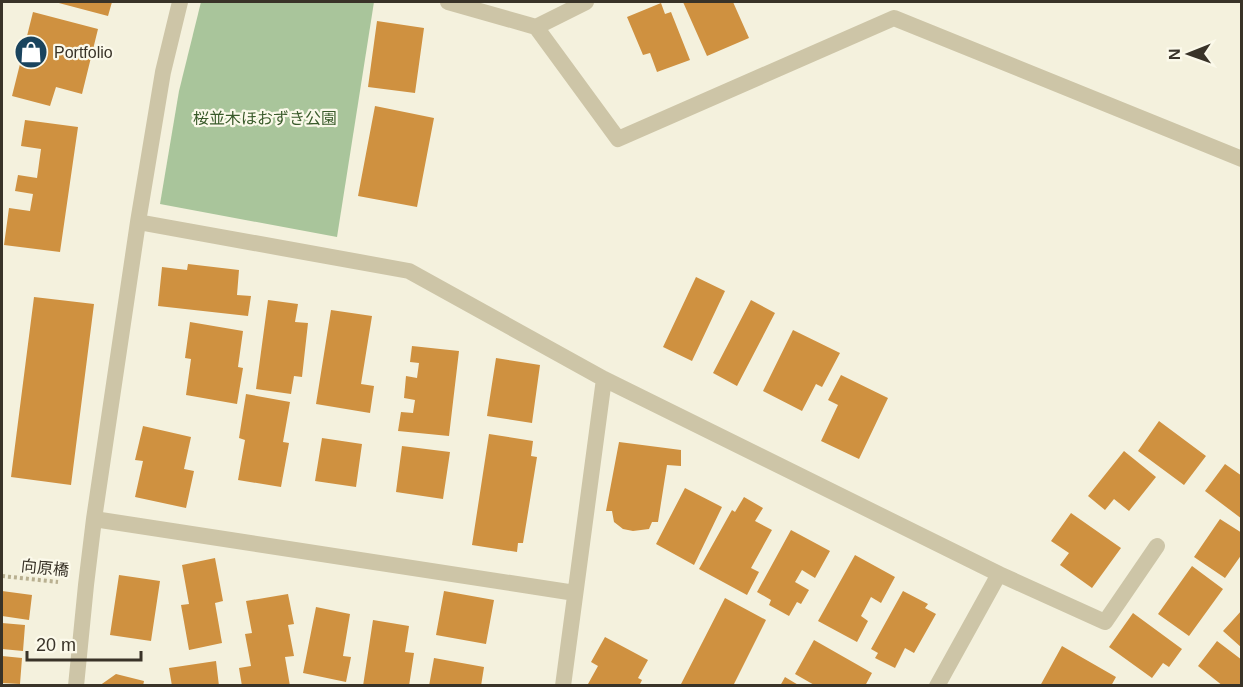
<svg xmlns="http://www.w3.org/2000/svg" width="1243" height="687" font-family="Arial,'Noto Sans JP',sans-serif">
<rect width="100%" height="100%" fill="#f4f1dd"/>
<path fill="#a9c59b" d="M 201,2 L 374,2 L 337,237 L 160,204 L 179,91 Z"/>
<path fill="#cf9140" d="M 55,2 L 112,2 L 108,16 Z
M 683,2 L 733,2 L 749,38 L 707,56 Z
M 661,3 L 665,14 L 671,12 L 690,60 L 657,72 L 650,53 L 643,55 L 627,17 Z
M 33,12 L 98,29 L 82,94 L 56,87 L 50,106 L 12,96 Z
M 377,21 L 424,28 L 415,93 L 368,87 Z
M 375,106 L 434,118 L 417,207 L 358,196 Z
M 25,120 L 78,127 L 60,252 L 4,245 L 9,208 L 30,211 L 33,194 L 15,191 L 18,175 L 37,178 L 41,149 L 21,146 Z
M 188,264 L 239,270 L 237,295 L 251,296 L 248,316 L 158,306 L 162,267 L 187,270 Z
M 696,277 L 725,291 L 692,361 L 663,347 Z
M 34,297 L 94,304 L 71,485 L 11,477 Z
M 268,300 L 298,304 L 295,322 L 308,323 L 302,377 L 294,376 L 291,394 L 256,389 Z
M 751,300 L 775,313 L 737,386 L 713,373 Z
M 331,310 L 372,316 L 361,384 L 374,386 L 370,413 L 316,404 Z
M 190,322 L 243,331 L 238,367 L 243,368 L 237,404 L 186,395 L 191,359 L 185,358 Z
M 793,330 L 840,353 L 822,387 L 816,384 L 802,411 L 763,391 Z
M 412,346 L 459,351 L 449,436 L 398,431 L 401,412 L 413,413 L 415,400 L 404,398 L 406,376 L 417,378 L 419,363 L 410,362 Z
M 496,358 L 540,365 L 532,423 L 487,416 Z
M 841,375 L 888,398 L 859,459 L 821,441 L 838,405 L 828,400 Z
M 246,394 L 290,402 L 283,442 L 289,443 L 281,487 L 238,480 L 245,440 L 239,438 Z
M 1159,421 L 1206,456 L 1184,485 L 1138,451 Z
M 143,426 L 191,437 L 184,469 L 194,471 L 186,508 L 135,497 L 143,461 L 135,460 Z
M 489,434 L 533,441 L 531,456 L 537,457 L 523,543 L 518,543 L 517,552 L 472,545 Z
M 322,438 L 362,444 L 356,487 L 315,481 Z
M 619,442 L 681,450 L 681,466 L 667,465 L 658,522 L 652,522 L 649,529 L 633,531 L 623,529 L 614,522 L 612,511 L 606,511 Z
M 402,446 L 450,452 L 443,499 L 396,492 Z
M 1124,451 L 1156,477 L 1129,511 L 1114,499 L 1105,510 L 1088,496 Z
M 1225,464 L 1242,476 L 1242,519 L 1205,491 Z
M 685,488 L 722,507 L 694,565 L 656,544 Z
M 744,497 L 763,508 L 755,521 L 772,530 L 751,568 L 759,572 L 747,595 L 699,569 L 732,510 L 735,512 Z
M 1071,513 L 1121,548 L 1092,588 L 1060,565 L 1069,553 L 1051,541 Z
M 1220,519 L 1242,533 L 1242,554 L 1225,578 L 1194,557 Z
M 791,530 L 830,551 L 815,578 L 802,570 L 795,582 L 809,590 L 801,604 L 797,602 L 789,616 L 769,605 L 771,600 L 757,592 Z
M 855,555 L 895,577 L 881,603 L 871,597 L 861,616 L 868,621 L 857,642 L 818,621 Z
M 215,558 L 223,601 L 215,603 L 222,643 L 189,650 L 181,605 L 189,604 L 182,565 Z
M 1192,566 L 1223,589 L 1189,636 L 1158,614 Z
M 119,575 L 160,581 L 151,641 L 110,635 Z
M 2,591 L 32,595 L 29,620 L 2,616 Z
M 444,591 L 494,600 L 486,644 L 436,635 Z
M 903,591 L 928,604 L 925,608 L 936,614 L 914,653 L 905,648 L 895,668 L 875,658 L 878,653 L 871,649 Z
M 288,594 L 294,624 L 288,625 L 294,656 L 285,657 L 290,686 L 242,686 L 239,668 L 251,666 L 245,634 L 252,633 L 246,601 Z
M 725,598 L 766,620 L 733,686 L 680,686 Z
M 316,607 L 350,614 L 343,656 L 351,657 L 346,682 L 303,673 Z
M 1242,610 L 1242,648 L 1223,631 Z
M 1133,613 L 1182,649 L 1169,667 L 1163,663 L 1152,678 L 1109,647 Z
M 373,620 L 409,626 L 405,652 L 414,653 L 409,686 L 363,686 Z
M 2,623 L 25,625 L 23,651 L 2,649 Z
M 605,637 L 648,660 L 638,678 L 642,680 L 639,686 L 591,686 L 588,684 L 598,666 L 591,662 Z
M 814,640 L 872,673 L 865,686 L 859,684 L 858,686 L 816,686 L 795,674 Z
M 1217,641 L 1242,660 L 1242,686 L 1223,686 L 1198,666 Z
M 1062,646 L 1116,677 L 1111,686 L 1040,686 Z
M 2,656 L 22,658 L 20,684 L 2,683 Z
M 434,658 L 484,667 L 481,686 L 429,686 Z
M 216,661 L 219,686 L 172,686 L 169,668 Z
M 116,674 L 144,681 L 143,686 L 99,686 Z
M 785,677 L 800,686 L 780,686 Z"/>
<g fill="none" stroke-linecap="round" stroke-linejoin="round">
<path stroke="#b9b091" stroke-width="4" stroke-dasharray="3 3" stroke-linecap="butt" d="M 2,576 L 58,582"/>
<path stroke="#cdc5a7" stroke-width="16" d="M 448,2 L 536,27 L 618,139 L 894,18 L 1242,159
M 536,27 L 586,2
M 138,222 L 409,271 L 604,379 L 999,574 L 937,686
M 94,519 L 575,593
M 999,574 L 1105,622 L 1157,546
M 76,686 L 86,585 L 94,519 L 138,222 L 163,72 L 180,2
M 563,686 L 604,379"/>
</g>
<defs>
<g id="shop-disc" transform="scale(1.725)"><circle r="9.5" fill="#1a445e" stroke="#fbf9ea"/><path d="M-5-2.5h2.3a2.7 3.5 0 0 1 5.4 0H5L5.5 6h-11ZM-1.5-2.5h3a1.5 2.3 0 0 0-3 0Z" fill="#fff"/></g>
</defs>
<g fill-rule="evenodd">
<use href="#shop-disc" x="31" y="52"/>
</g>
<g text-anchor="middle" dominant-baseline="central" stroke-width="4.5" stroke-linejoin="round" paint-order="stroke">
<g font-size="16" fill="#393328" stroke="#fbf9ea" text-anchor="start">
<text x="54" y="52">Portfolio</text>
</g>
<g font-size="16" fill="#395a2a" stroke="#fbf9ea">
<text x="265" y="118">桜並木ほおずき公園</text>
</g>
<g font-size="16" fill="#393328" stroke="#fbf9ea">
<text transform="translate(45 568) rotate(6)">向原橋</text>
</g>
</g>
<rect width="1243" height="687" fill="none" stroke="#393328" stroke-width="6"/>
<g transform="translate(1189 54) rotate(269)" stroke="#fbf9ea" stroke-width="4.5" paint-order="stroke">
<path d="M0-4.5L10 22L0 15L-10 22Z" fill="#393328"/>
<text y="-9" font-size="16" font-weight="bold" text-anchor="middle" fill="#393328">N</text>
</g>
<path d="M27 651v9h114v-9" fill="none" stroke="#393328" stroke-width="3"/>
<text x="36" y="651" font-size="18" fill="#393328" stroke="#fbf9ea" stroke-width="4.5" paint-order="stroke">20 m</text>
</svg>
